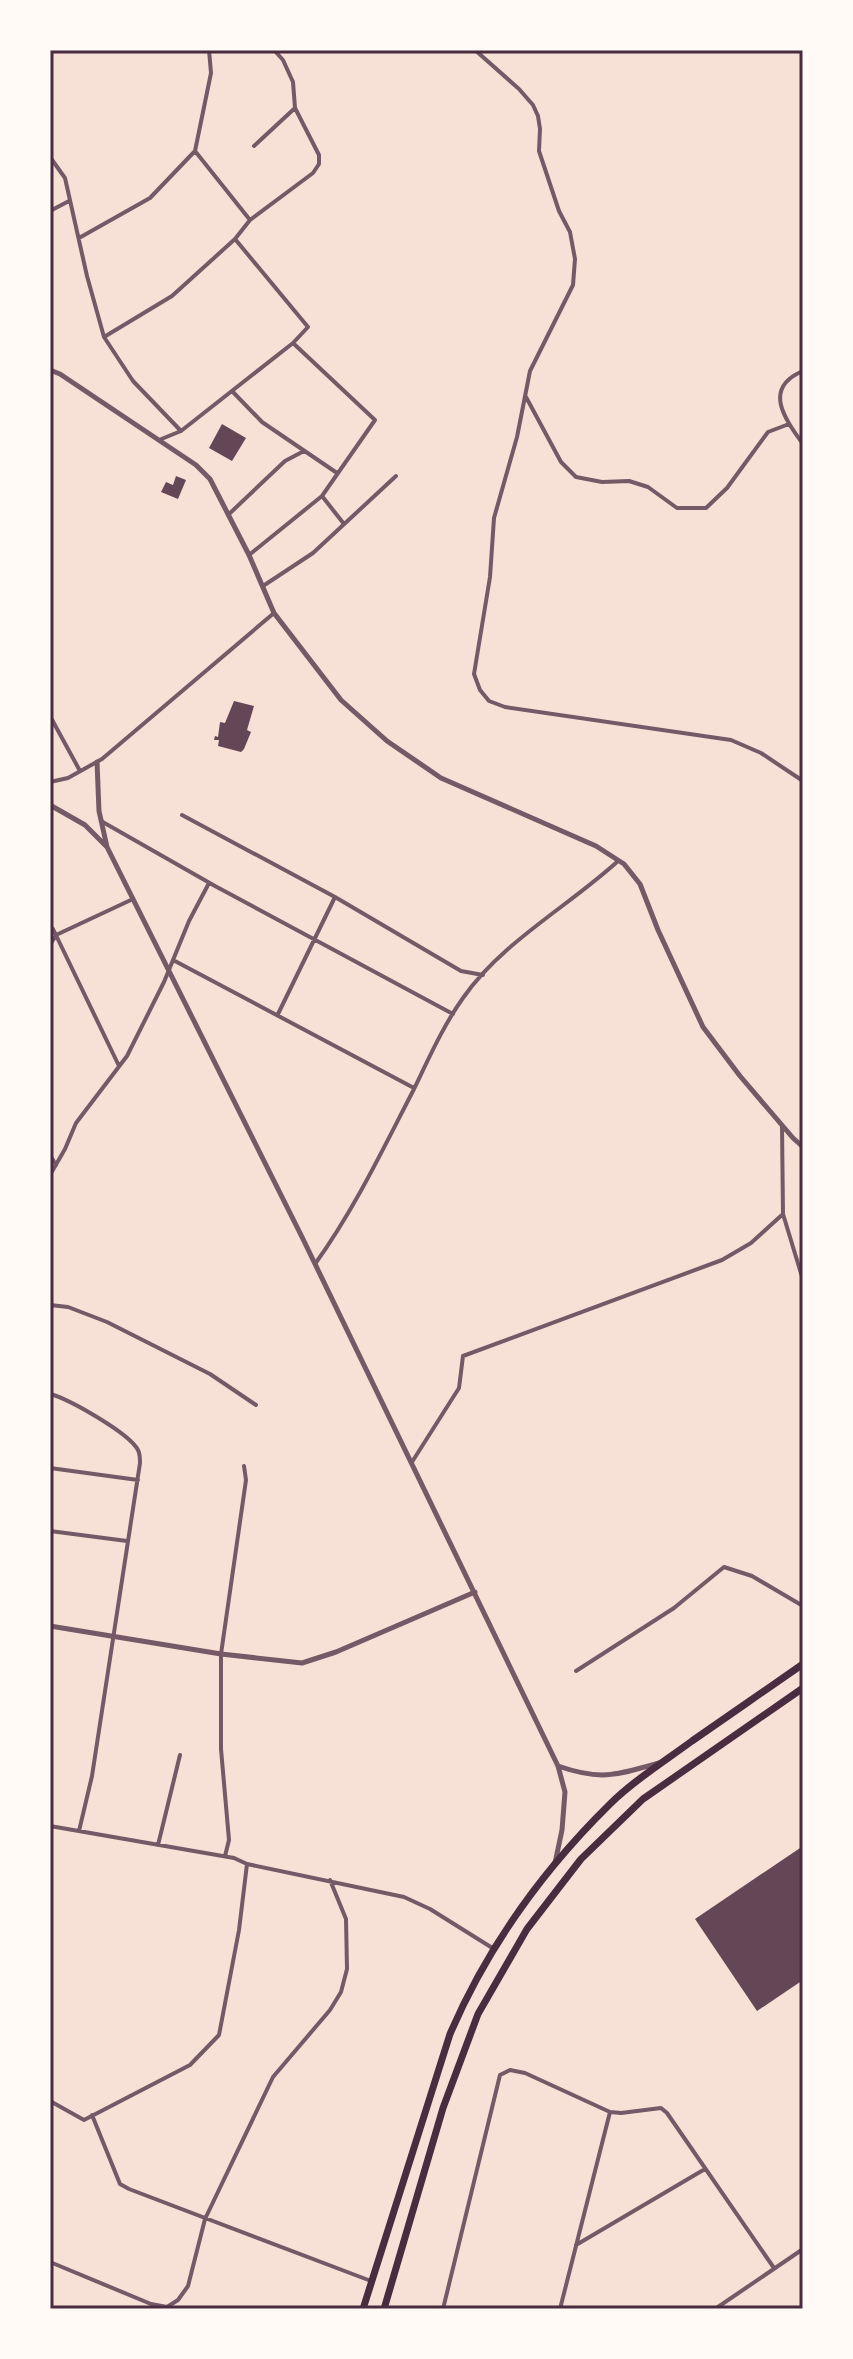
<svg xmlns="http://www.w3.org/2000/svg" width="853" height="2359" font-family="Montserrat,sans-serif">
<rect width="100%" height="100%" fill="#f7e1d7"/>
<path fill="#644757" d="M 222,424 L 246,438 L 232,461 L 209,448 Z
M 176,476 L 186,480 L 178,499 L 161,492 L 166,482 L 173,485 Z
M 234,701 L 254,706 L 247,730 L 251,732 L 244,749 L 241,752 L 218,746 L 219,740 L 214,740 L 215,736 L 218,737 L 220,722 L 225,723 Z
M 803,1846 L 803,1980 L 757,2011 L 695,1919 Z"/>
<g fill="none" stroke-linecap="round" stroke-linejoin="round">
<path stroke="#755966" stroke-width="4" d="M 475,50 L 519,89 L 533,105 L 538,116 L 540,129 L 539,151 L 559,211 L 570,232 L 575,259 L 573,285 L 530,371 L 517,437 L 494,518 L 490,577 L 474,674 L 480,690 L 489,701 L 505,707 L 731,740 L 761,753 L 803,781
M 254,146 L 295,108
M 195,151 L 250,220
M 50,157 L 65,178 L 87,276 L 104,337 L 133,381 L 181,431
M 50,211 L 69,201
M 79,238 L 150,198 L 195,151 L 211,73 L 209,50
M 235,239 L 308,327 L 293,343 L 375,420 L 322,496 L 249,555
M 104,337 L 172,296 L 235,239 L 250,220 L 313,173 L 319,164 L 319,155 L 295,108 L 293,82 L 283,60 L 274,50
M 803,371 C 762,388 785,419 803,444
M 232,391 L 262,422 L 337,473
M 526,397 L 561,462 L 576,477 L 602,482 L 629,481 L 648,487 L 677,508 L 706,508 L 727,488 L 768,432 L 789,424
M 159,440 L 181,431 L 293,343
M 322,496 L 344,524
M 228,515 L 285,461 L 304,451
M 263,586 L 313,553 L 396,476
M 50,716 L 80,771
M 50,782 L 68,778 L 102,759 L 274,613
M 182,815 L 335,897 L 461,971 L 483,975
M 101,821 L 215,886 L 453,1014
M 50,928 L 53,929 L 119,1066
M 50,945 L 56,935 L 133,899
M 173,960 L 414,1088
M 278,1014 L 335,897
M 50,1155 L 56,1165
M 50,1175 L 65,1149 L 76,1123 L 127,1056 L 164,982 L 189,921 L 209,883
M 783,1214 L 803,1280
M 315,1264 C 354,1210 383,1149 414,1089 C 429,1058 443,1026 463,998 C 502,942 569,906 618,861
M 50,1305 L 68,1307 L 107,1322 L 210,1374 L 256,1405
M 50,1394 C 69,1399 129,1433 138,1450 C 140,1454 140,1459 140,1463 L 92,1776 L 79,1831
M 412,1462 L 459,1388 L 463,1356 L 722,1260 L 751,1243 L 783,1214 L 782,1126
M 50,1468 L 138,1480
M 50,1531 L 127,1541
M 576,1671 L 674,1608 L 724,1567 L 752,1576 L 803,1606
M 50,1826 L 234,1858 L 247,1864 L 239,1930 L 219,2035 L 190,2065 L 84,2120 L 50,2101
M 158,1845 L 180,1755
M 225,1856 L 229,1840 L 221,1749 L 221,1654 L 246,1480 L 244,1466
M 247,1864 L 404,1897 L 430,1909 L 494,1949
M 92,2115 L 120,2184 L 129,2189 L 371,2281
M 576,2245 L 705,2169
M 50,2262 L 151,2304 L 167,2307 L 178,2300 L 188,2286 L 205,2219 L 273,2077 L 330,2010 L 341,1992 L 347,1969 L 346,1919 L 330,1880
M 443,2309 L 500,2075 L 510,2070 L 525,2073 L 610,2112 L 621,2113 L 661,2108 L 667,2113 L 774,2268
M 560,2309 L 610,2112
M 715,2309 L 803,2249"/>
<path stroke="#755966" stroke-width="5" d="M 50,370 L 60,374 L 196,465 L 210,479 L 249,555 L 274,613 L 341,700 L 387,741 L 441,778 L 596,846 L 624,864 L 640,884 L 658,930 L 703,1027 L 740,1076 L 793,1138 L 803,1147
M 50,805 L 85,825 L 107,847 L 99,811 L 97,762
M 107,847 L 302,1237 L 558,1766
M 50,1626 L 221,1654 L 302,1663 L 336,1652 L 475,1592
M 555,1863 L 562,1830 L 565,1792 L 558,1766 C 601,1781 617,1775 659,1763"/>
<path stroke="#4a2c40" stroke-width="7" d="M 363,2309 L 450,2034 C 487,1948 543,1870 610,1804 C 634,1780 665,1761 692,1741 C 729,1715 766,1690 803,1664
M 384,2309 L 443,2108 L 478,2014 L 527,1929 L 581,1859 L 643,1799 L 803,1688"/>
</g>
<rect width="853" height="2359" fill="none" stroke="#fffaf5" stroke-width="104"/>
<rect x="52" y="52" width="749" height="2255" fill="none" stroke="#4a2c40" stroke-width="3"/>
</svg>
